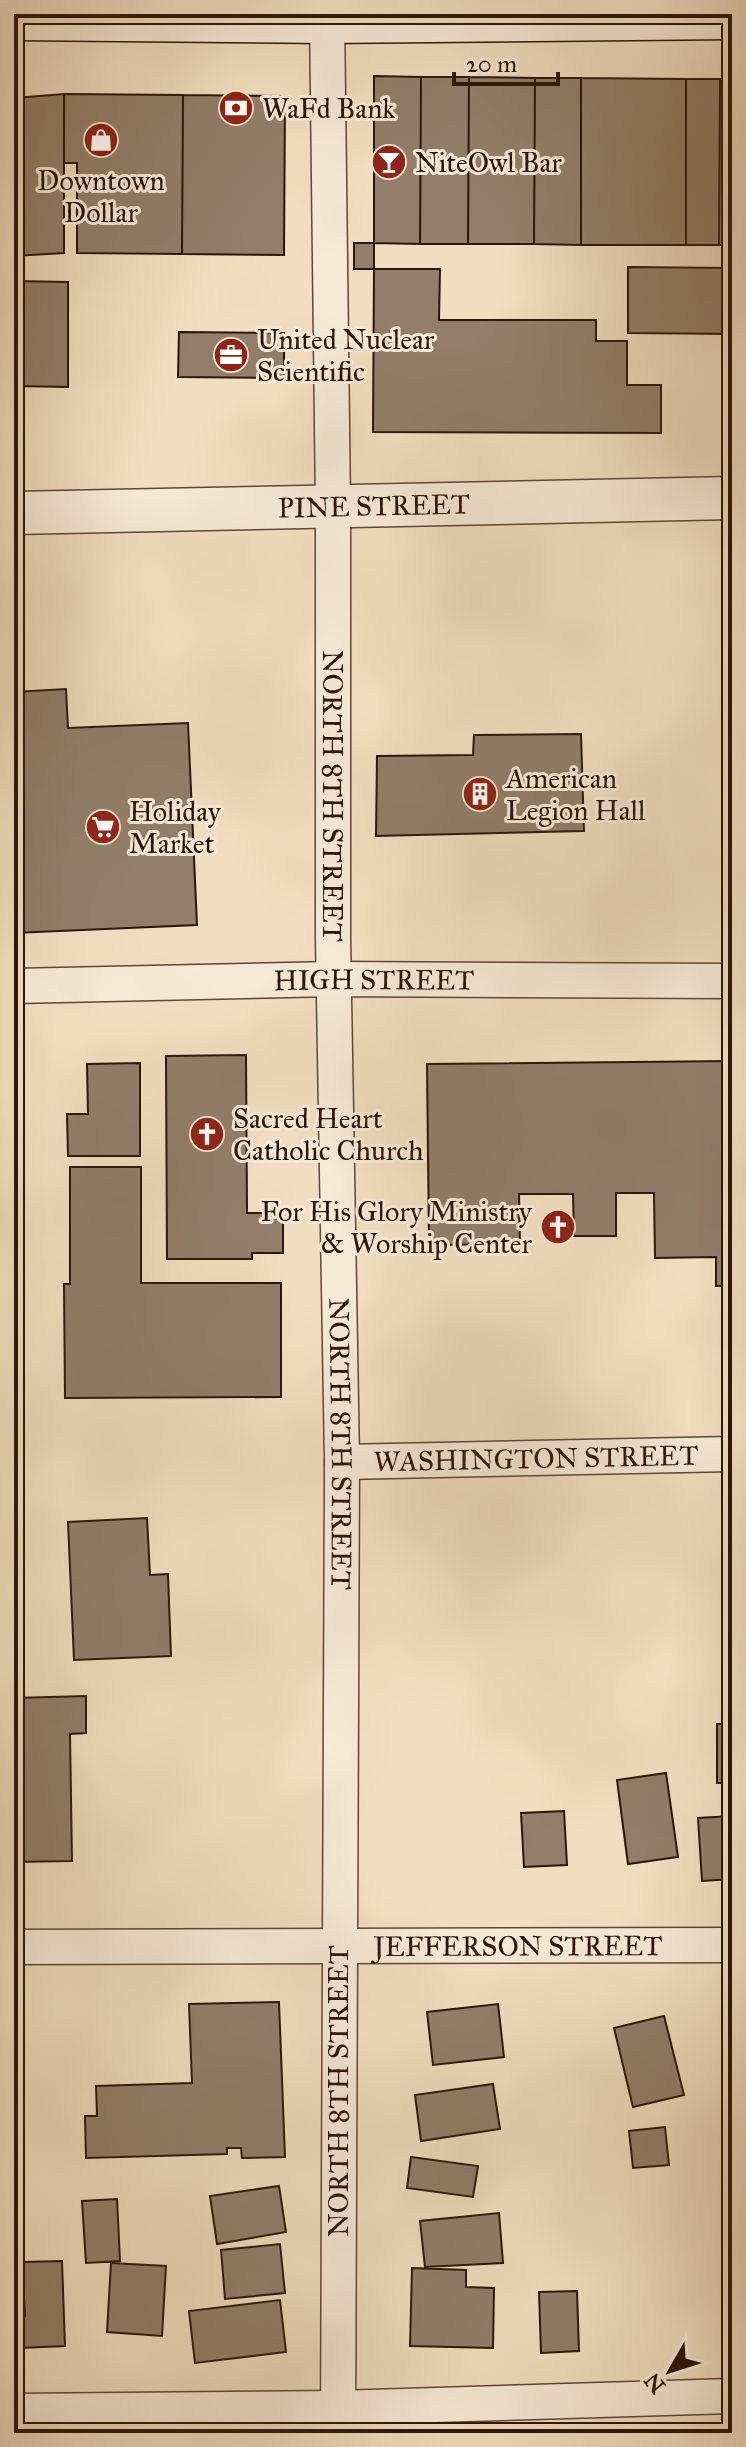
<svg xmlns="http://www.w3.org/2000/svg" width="746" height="2447" font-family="'IM FELL Great Primer',serif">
<rect width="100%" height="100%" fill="#f1dec0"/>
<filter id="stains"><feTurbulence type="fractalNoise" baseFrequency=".0025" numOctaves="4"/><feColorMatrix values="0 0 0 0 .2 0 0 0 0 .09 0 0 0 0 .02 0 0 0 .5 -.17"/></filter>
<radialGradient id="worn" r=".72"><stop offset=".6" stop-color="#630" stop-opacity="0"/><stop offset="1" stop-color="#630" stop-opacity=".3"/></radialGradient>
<path fill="#927e69" stroke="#2c150b" stroke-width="2" d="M 374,76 L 421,77 L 420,244 L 374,243 Z
M 421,77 L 469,77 L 468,244 L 420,244 Z
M 469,77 L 535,78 L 534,244 L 468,244 Z
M 535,78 L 581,78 L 581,245 L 534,244 Z
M 581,78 L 686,79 L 686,245 L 581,245 Z
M 686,79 L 720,79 L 719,245 L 686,245 Z
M 720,79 L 732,79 L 732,245 L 719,245 Z
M 64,94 L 64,253 L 14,256 L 14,98 Z
M 64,94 L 183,95 L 182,254 L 77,253 L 77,163 L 64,163 Z
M 183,95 L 285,96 L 284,255 L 182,254 Z
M 354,243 L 374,243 L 374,269 L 354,269 Z
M 628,267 L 732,268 L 732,334 L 628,333 Z
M 374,269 L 440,269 L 439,320 L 596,320 L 596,341 L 627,341 L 627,385 L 661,385 L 661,433 L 373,432 Z
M 14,281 L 68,282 L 68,387 L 14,386 Z
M 179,332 L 284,333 L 284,378 L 178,377 Z
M 66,689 L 68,728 L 188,723 L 197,925 L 14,933 L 14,692 Z
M 581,734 L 584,831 L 376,836 L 377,756 L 473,755 L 474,735 Z
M 246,1055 L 247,1213 L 283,1213 L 283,1253 L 252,1253 L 252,1259 L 167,1259 L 166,1056 Z
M 732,1061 L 732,1286 L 716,1286 L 716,1257 L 655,1258 L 654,1193 L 616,1193 L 616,1236 L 574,1236 L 573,1194 L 519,1194 L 520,1244 L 429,1245 L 427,1064 Z
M 140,1063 L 140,1156 L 68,1156 L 67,1114 L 88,1114 L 87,1064 Z
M 70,1167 L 141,1167 L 141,1283 L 281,1283 L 281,1397 L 65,1398 L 64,1284 L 70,1284 Z
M 147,1518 L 150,1575 L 168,1574 L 171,1656 L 74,1660 L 68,1522 Z
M 86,1696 L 86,1733 L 70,1734 L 72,1861 L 14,1862 L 14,1698 Z
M 717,1724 L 732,1724 L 732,1783 L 717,1783 Z
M 666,1773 L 678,1857 L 628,1864 L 617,1780 Z
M 564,1811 L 567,1865 L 524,1867 L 521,1813 Z
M 732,1816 L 732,1879 L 702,1881 L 698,1818 Z
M 279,2002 L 285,2157 L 242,2158 L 241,2148 L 227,2148 L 227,2154 L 86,2158 L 85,2116 L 97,2116 L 96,2086 L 192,2083 L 189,2004 Z
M 498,2004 L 504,2057 L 433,2065 L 427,2012 Z
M 664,2016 L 684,2095 L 633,2107 L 614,2028 Z
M 493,2084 L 500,2129 L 421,2141 L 415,2095 Z
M 665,2127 L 669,2165 L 633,2168 L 629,2131 Z
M 411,2157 L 478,2166 L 473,2197 L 407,2188 Z
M 279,2186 L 286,2232 L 217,2244 L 210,2196 Z
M 117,2199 L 120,2261 L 86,2263 L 82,2201 Z
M 499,2213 L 503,2263 L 425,2267 L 420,2221 Z
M 280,2244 L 285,2293 L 225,2299 L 221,2250 Z
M 62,2261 L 65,2346 L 20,2348 L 19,2317 L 25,2316 L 22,2262 Z
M 111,2263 L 166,2266 L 162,2336 L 107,2332 Z
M 412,2268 L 466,2270 L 466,2287 L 494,2288 L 493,2348 L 410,2346 Z
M 577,2291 L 579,2351 L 541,2353 L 539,2292 Z
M 280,2300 L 286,2352 L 195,2363 L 189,2311 Z"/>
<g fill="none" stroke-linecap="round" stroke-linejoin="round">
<g stroke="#5d4738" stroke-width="37">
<g id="minor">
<path id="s1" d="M 327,14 L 333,507 L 333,938 L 342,1462 L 338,2433"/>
<path id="s2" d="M 14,986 L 333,979 L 732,981"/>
<path id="s3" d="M 342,1462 L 732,1454"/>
<path id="s4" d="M 14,1947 L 732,1945"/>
<path d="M 14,2411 L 337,2408 L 732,2396"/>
</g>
</g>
<g stroke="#5d4738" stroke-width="45">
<g id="tertiary">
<path id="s5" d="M 14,513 L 732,498"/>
</g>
</g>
<g stroke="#2c150b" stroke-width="47">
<path id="secondary" d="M 14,18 L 327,21 L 732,17"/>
</g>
<use href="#minor" stroke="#f6ead6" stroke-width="34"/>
<use href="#tertiary" stroke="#f6ead6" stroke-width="42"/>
<use href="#secondary" stroke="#f6ead6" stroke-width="44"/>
</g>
<defs>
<g id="bank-disc" transform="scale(1.8)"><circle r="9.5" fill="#8f2418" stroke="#f6ead6"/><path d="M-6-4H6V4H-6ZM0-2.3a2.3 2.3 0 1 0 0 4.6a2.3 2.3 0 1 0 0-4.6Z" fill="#fff"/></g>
<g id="shop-disc" transform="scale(1.8)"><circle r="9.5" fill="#8f2418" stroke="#f6ead6"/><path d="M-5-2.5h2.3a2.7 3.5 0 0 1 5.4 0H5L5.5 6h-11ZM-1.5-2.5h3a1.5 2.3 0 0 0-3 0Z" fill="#fff"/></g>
<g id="bar-disc" transform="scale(1.8)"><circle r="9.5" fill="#8f2418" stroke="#f6ead6"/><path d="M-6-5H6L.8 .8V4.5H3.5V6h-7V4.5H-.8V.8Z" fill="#fff"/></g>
<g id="office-disc" transform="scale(1.8)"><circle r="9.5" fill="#8f2418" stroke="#f6ead6"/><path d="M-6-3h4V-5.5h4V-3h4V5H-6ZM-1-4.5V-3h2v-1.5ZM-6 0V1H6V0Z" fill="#fff"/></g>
<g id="building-disc" transform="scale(1.8)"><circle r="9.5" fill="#8f2418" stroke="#f6ead6"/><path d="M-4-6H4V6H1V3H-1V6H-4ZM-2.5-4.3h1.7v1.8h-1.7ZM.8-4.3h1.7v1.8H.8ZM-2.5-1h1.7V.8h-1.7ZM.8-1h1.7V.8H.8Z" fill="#fff"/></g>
<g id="supermarket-disc" transform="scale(1.8)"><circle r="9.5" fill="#8f2418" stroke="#f6ead6"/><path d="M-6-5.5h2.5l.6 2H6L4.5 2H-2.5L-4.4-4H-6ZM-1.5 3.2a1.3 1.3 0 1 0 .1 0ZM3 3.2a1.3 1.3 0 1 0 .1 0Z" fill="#fff"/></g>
<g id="church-disc" transform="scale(1.8)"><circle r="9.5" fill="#8f2418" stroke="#f6ead6"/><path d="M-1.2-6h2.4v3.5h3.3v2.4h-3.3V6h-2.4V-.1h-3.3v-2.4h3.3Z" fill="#fff"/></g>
</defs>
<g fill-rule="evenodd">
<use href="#bank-disc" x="236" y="108"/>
<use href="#shop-disc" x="101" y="140"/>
<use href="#bar-disc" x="389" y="162"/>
<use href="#office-disc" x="231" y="355"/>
<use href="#building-disc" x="480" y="794"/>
<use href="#supermarket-disc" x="103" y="827"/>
<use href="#church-disc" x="207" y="1134"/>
<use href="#church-disc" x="558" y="1227"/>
</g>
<g text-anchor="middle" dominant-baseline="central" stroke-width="6" stroke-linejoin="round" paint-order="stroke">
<g font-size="28" fill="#2c150b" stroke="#f6ead6" text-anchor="start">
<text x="262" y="108">WaFd Bank</text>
<text x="415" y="162">NiteOwl Bar</text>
<text x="101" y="180" text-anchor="middle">Downtown<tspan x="101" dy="32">Dollar</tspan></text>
<text x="257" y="339">United Nuclear<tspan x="257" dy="32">Scientific</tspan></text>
<text x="506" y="778">American<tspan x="506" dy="32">Legion Hall</tspan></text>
<text x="129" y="811">Holiday<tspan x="129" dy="32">Market</tspan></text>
<text x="233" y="1118">Sacred Heart<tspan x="233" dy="32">Catholic Church</tspan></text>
<text x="532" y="1211" text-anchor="end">For His Glory Ministry<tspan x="532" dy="32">&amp; Worship Center</tspan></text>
</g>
<g font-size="28" fill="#2c150b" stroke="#f6ead6">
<text stroke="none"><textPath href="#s5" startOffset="360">PINE STREET</textPath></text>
<text stroke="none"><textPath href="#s1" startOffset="782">NORTH 8TH STREET</textPath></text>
<text stroke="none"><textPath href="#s2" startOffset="360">HIGH STREET</textPath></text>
<text stroke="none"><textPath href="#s1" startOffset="1430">NORTH 8TH STREET</textPath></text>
<text stroke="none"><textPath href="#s3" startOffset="194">WASHINGTON STREET</textPath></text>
<text stroke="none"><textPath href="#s4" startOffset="504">JEFFERSON STREET</textPath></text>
<text transform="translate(338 2091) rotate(-90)">NORTH 8TH STREET</text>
</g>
</g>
<rect width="746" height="2447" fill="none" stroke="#f1dec0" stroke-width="48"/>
<rect x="16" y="16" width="714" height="2415" fill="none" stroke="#2c150b" stroke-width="4"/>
<rect x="24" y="24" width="698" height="2399" fill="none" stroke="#2c150b" stroke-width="2"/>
<g transform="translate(670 2371) rotate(231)" stroke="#f6ead6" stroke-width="6" paint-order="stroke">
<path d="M0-6L14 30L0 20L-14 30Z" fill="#2c150b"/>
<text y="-12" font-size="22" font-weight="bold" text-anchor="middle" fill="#2c150b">N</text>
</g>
<path d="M454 72v12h104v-12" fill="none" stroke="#2c150b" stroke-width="4"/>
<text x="466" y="72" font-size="24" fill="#2c150b" stroke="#f6ead6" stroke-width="6" paint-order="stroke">20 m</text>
<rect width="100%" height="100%" filter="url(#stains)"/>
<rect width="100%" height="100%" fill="url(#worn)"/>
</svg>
